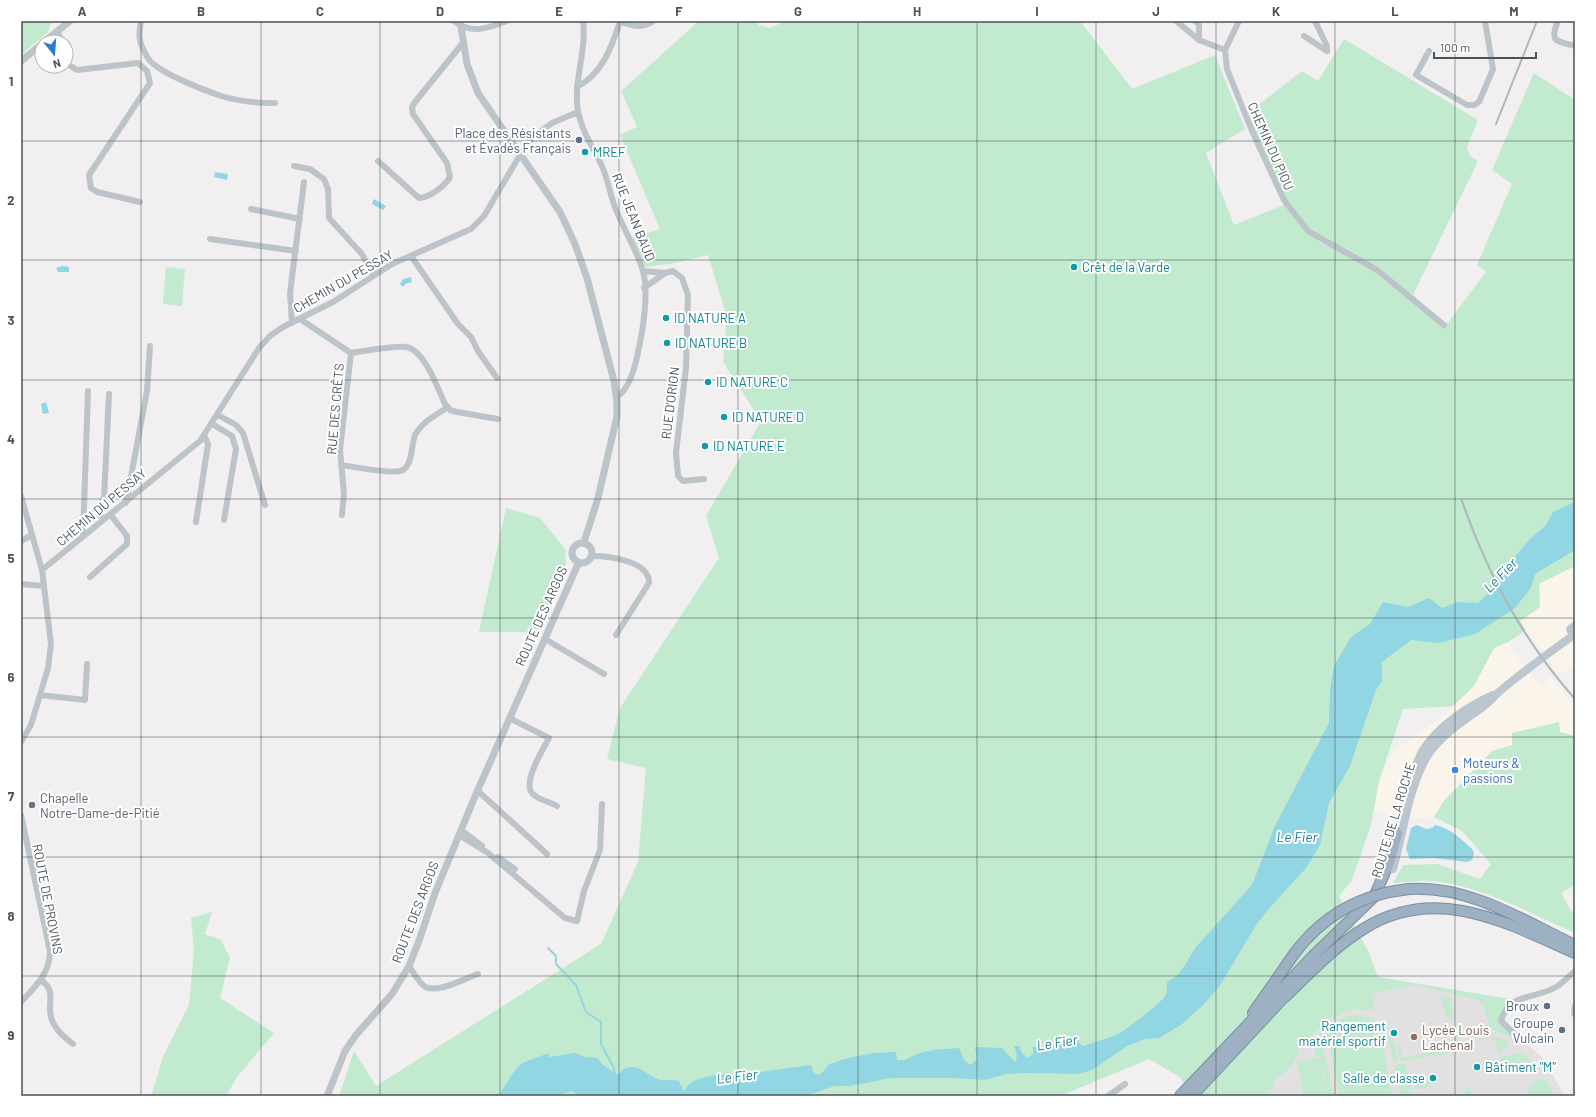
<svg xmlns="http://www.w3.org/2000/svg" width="1596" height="1117" font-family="Barlow,sans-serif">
<rect width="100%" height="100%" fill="#f1efef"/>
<path fill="#faf4ea" d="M 1575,566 L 1575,668 L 1558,673 L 1520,621 L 1540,607 L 1539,584 Z
M 1508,642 L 1521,663 L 1543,689 L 1550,676 L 1575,706 L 1575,736 L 1560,732 L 1559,722 L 1512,745 L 1492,751 L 1443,802 L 1434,817 L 1412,819 L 1374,810 L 1379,781 L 1392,753 L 1453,708 L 1453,706 L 1474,686 L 1494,648 Z"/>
<path fill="#e2e0e0" d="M 1378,977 L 1509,999 L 1500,1021 L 1543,1058 L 1565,1096 L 1269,1096 L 1278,1075 L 1294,1062 L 1303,1043 Z"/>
<path fill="#c1eacf" d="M 21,21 L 54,21 L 50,25 L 48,32 L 21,55 Z
M 699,21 L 759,21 L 758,25 L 770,28 L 786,21 L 1080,21 L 1132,89 L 1215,55 L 1245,129 L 1206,153 L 1234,225 L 1284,205 L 1248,113 L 1302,71 L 1318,81 L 1344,39 L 1478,120 L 1467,147 L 1470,156 L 1478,161 L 1413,295 L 1446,325 L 1486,272 L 1477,265 L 1512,184 L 1492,170 L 1534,73 L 1575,100 L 1575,566 L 1539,584 L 1540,607 L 1520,621 L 1526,630 L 1508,642 L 1494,648 L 1474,686 L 1453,706 L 1403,709 L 1379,781 L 1371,825 L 1352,880 L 1339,896 L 1369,953 L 1378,977 L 1509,999 L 1500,1021 L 1515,1039 C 1510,1036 1494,1031 1492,1029 C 1485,1022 1488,1008 1479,1000 L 1414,985 L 1372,994 L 1374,1011 L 1352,1009 L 1330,1019 L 1303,1043 L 1294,1062 L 1284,1074 L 1278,1075 L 1269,1096 L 1191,1096 L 1180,1077 L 1149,1059 L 1060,1096 L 339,1096 L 354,1051 L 376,1086 L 601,944 L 638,862 L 646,768 L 607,759 L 620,708 L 719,558 L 706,516 L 761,421 L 723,362 L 727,317 L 708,255 L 675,263 L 645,267 L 633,238 L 660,229 L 620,135 L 637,127 L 621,91 Z
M 166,267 L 185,269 L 182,306 L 163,304 Z
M 506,508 L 540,518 L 565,549 L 566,568 L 539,632 L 479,632 Z
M 1559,722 L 1560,732 L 1575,736 L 1575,885 L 1561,893 L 1571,911 L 1575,913 L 1575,933 C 1530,913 1482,886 1432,881 C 1419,880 1405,883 1393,883 L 1403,865 L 1437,864 L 1480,879 L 1491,864 L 1462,831 L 1434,817 L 1443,802 L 1492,751 L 1512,745 L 1512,733 Z
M 212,912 L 205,934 L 221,940 L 230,958 L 220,998 L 274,1033 L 237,1077 L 226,1096 L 151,1096 L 163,1057 L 189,1005 L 194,951 L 191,918 Z
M 1440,995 L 1450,997 L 1454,1018 L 1447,1019 Z
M 1353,1015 L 1369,1017 L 1378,1024 L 1392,1096 L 1340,1096 L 1327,1034 C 1330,1022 1342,1018 1353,1015 Z
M 1456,1025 L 1459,1041 L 1456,1044 L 1452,1027 Z
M 1322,1031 L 1324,1050 L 1334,1096 L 1329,1096 L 1320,1056 L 1315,1056 L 1315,1041 Z
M 1493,1036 L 1506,1040 L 1509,1046 L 1498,1052 L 1494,1037 L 1463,1044 L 1465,1051 L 1457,1053 L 1464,1042 Z
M 1393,1037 L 1398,1061 L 1394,1063 L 1388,1038 Z
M 1398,1039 L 1402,1058 L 1453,1048 L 1449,1053 L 1404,1061 L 1400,1060 L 1397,1046 Z
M 1521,1053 L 1524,1053 L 1537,1067 L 1536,1073 L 1532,1074 L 1529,1060 L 1502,1066 L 1503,1073 L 1496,1074 L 1493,1065 L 1501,1062 L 1500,1057 Z
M 1319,1057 L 1328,1096 L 1304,1096 L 1297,1062 Z
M 1402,1064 L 1406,1064 L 1412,1093 L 1408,1096 L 1401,1096 L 1394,1065 Z
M 1540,1079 L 1546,1080 L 1555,1096 L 1529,1096 L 1528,1089 C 1531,1083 1534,1080 1540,1079 Z
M 1429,1081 L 1430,1085 L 1426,1088 L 1416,1089 L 1415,1085 Z
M 1470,1087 L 1472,1096 L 1464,1096 L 1463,1089 Z"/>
<path fill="#93d6e3" d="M 215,172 L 228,174 L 227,180 L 214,177 Z
M 374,199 L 386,206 L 383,210 L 372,204 Z
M 62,266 L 69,267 L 69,272 L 58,272 L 56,268 Z
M 411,277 L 412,282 L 405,284 L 403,287 L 400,284 L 403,279 Z
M 46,402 L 49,413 L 43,414 L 41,404 Z
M 1575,502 L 1575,550 L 1535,574 L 1531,588 L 1515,608 L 1475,634 L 1439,643 L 1411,640 L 1382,662 L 1382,681 L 1376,690 L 1350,766 L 1329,803 L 1320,845 L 1306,868 L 1268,910 L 1256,925 L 1219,987 L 1203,1005 L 1181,1025 L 1159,1038 L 1145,1039 L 1127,1046 L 1092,1070 L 1079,1074 L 1027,1073 L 1006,1074 L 985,1080 L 952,1078 L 891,1078 L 850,1086 L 834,1086 L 806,1096 L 579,1096 L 572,1091 L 555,1096 L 498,1096 L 516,1069 L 522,1063 L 549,1053 L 549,1057 L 575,1053 L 585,1057 L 598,1058 L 602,1064 L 616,1074 L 619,1074 C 634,1057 644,1075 660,1080 C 667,1081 673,1079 679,1081 L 684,1092 L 689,1084 L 696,1080 L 709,1076 L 731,1074 L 742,1083 L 745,1082 L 746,1076 L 753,1073 L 811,1065 L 814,1073 L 818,1075 L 822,1073 L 828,1065 L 844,1059 L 873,1053 L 896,1052 L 897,1060 C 908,1062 911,1055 920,1053 C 933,1049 946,1049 959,1048 L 964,1060 L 970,1065 L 977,1059 L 975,1047 L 1002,1048 L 1015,1062 L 1017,1056 L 1014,1046 L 1019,1046 L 1022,1053 L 1027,1058 L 1033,1054 L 1033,1047 L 1055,1045 L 1077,1039 L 1080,1044 L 1084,1046 L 1119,1034 L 1147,1013 L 1164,998 L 1167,992 L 1167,982 C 1181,976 1188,959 1196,947 L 1252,885 L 1275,826 L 1329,723 L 1330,690 L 1334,666 L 1351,637 L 1370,624 L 1383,602 L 1408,607 L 1429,598 L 1442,608 L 1458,602 L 1478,603 L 1488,594 L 1488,587 L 1531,538 L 1546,525 L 1553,512 Z
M 1417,825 L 1426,829 L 1432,828 L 1435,825 C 1450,828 1461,839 1472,849 L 1474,853 L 1472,860 L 1467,862 L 1433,858 L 1410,859 L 1406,849 L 1411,828 Z"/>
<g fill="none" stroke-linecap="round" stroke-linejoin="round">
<path stroke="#93d6e3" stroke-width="2" d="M 548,948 L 556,956 L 556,964 L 576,985 L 586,1012 L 601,1022 L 601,1044 L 614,1068 L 615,1074"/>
<g stroke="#778fa4" stroke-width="12">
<path id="trunk" d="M 1409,889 C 1469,885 1522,920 1575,945
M 1285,997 C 1310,973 1335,946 1365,928 C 1437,884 1507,923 1575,953
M 1253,1013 L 1294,954
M 1180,1096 L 1315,954 L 1374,897 L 1389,863 L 1397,833
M 1192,1096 L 1288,993"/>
</g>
<path stroke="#bcc4ca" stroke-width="6" d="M 141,21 C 138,37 139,44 148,58 C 156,72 204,90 221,96 C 237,101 258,103 275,103
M 454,21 C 472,35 488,28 507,21
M 583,21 C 587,51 573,81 578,111 C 582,132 592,145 601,164 C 608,178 610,195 616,210 C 624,230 637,250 643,271 C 649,293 643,330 638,352 C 635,368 630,388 617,397
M 618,21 C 631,25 642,30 653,21
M 1176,21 L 1199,40 L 1225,50
M 1195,21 L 1199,25 L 1199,40
M 1239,21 L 1225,50 L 1227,69 L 1252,131 L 1284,200 L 1308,231 L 1377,270 L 1444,325
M 1558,21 C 1549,42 1556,41 1575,46
M 56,33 L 59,35 L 62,42
M 1304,36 L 1327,51 L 1327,46 L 1315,21
M 1429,51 L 1416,75 L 1467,105 L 1474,105 L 1479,102 L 1493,69 L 1485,21
M 66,57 L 69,65 L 77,70 L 138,63 L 147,71 L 150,83 L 89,175 L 91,188 L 97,192 L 140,202
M 577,87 C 603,73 611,48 620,22
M 378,161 L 419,198 C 429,198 445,186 450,177 L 447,163 L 413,114 L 412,107 L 415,102 L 462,44
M 294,166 L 310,169 L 324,179 L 328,189 L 329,218 L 361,253 L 374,275
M 251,209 L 300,219
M 210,239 L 296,251
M 411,256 L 458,324 L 471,337 L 478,351 L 497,378
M 643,271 L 665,273
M 644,288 L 665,273 L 673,271 L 682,278 L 688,295 L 686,368 L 676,453 L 678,476 L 683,481 L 704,479
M 300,319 L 351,353 C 365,351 394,345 407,347 C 425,351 438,389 445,404 L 450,410 L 457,412 L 498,419
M 292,323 L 290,293 L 304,182
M 218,415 L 236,425 L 243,433 L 265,505
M 212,424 L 232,436 L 236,449 L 224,520
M 341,465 C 356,467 388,474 400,471 C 413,468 411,445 415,435 C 422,422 436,415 448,407
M 21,496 L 42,570 L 51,644 L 48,668 L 31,725 L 21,742
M 126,503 L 147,391 L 150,346
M 342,515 L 344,494 L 340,450 L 351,353
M 105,518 L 99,515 L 97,511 L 104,498 L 109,394
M 196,522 L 208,444 L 204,435
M 83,536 L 88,391
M 21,541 L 32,535
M 592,556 C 608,556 650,561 649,583 L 616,635
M 42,570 L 200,441 L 259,348 L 271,335 L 283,327 L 333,302 L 392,264 L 471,229 L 484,216 L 520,155 L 533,137 L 552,123 L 578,112
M 90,577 L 127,544 L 127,536 L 110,514
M 21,584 L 44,586
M 1572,636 L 1569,629 L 1575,624
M 545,639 L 604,674
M 40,695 L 85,700 L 87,664
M 509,718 L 549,738 C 543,750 520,785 534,795 C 540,800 550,802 557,806
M 478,791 L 547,854
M 21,815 L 50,951 C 50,973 36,986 21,1002
M 461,830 L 482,846
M 459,835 L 488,853 L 565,918 L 577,921 L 584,891 L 600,850 L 602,804
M 498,857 L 515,869
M 409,966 C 413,972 418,981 424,986 C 435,995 466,978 478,974
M 41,980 C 57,992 47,1001 51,1017 C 54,1029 64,1037 73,1044
M 1575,1006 L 1574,1014 L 1575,1015
M 1522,1041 L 1501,1021 C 1509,992 1534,1000 1556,987 C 1563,983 1569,976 1575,971
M 1108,1096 L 1125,1084"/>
<path stroke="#bcc4ca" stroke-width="7" d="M 460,21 L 467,64 L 478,93 L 560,212 L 575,244 L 587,278 L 614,381 L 617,402 L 617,416 L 598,498 L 584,542
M 44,42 L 70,21
M 21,61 L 42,44
M572 553a10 10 0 1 1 20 0a10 10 0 1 1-20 0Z
M 327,1096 L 345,1051 L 356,1035 L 392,994 L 409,966 L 419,941 L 435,893 L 476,794 L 579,562"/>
<path stroke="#bcc6ce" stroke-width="8" d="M 1409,784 C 1413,773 1417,760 1423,750 C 1438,726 1468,706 1493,695
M 1393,869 C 1403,834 1407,797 1423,764 C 1436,737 1462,723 1484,706 C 1490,702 1494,696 1500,691 C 1524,671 1550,652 1575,634"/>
<use href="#trunk" stroke="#9eb1c2" stroke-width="10"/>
<path stroke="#b1b4b8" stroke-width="2" d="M 1496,124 L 1537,21
M 1462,501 C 1488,575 1523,641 1575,699"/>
<g stroke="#778fa4" stroke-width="12" stroke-linecap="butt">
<path id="trunk-bridge" d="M 1294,954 C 1323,915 1361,894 1409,889"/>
</g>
<use href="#trunk-bridge" stroke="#9eb1c2" stroke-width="10"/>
</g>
<path fill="none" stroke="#49535a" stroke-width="1" stroke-opacity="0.55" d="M 141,21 L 141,1096M 261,21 L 261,1096M 380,21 L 380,1096M 500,21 L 500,1096M 619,21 L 619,1096M 738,21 L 738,1096M 858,21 L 858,1096M 977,21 L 977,1096M 1096,21 L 1096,1096M 1216,21 L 1216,1096M 1335,21 L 1335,1096M 1455,21 L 1455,1096M 21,141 L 1575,141M 21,260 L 1575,260M 21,380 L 1575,380M 21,499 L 1575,499M 21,618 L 1575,618M 21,737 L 1575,737M 21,857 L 1575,857M 21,976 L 1575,976"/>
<g fill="#5c6f8a" stroke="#fff" stroke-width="1.5">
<circle cx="579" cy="140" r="4"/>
<circle cx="1547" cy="1006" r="4"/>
<circle cx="1562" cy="1030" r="4"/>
</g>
<g fill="#0f9aa8" stroke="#fff" stroke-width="1.5">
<circle cx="585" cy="152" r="4"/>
<circle cx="1074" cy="267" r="4"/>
<circle cx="666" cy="318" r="4"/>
<circle cx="667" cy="343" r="4"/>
<circle cx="708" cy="382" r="4"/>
<circle cx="724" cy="417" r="4"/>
<circle cx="705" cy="446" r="4"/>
<circle cx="1394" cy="1033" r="4"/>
<circle cx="1477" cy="1067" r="4"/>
<circle cx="1433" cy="1078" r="4"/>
</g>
<circle fill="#3f7fe0" stroke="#fff" stroke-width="1.5" cx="1455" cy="770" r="4"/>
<circle fill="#6b7280" stroke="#fff" stroke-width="1.5" cx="32" cy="805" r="4"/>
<circle fill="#8d6e63" stroke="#fff" stroke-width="1.5" cx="1414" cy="1037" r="4"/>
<g text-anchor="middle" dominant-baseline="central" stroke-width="4" stroke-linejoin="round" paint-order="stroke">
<g font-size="13" fill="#4e5e75" stroke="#fff" text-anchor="end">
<text x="571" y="133">Place des Résistants<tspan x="571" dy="15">et Évadés Français</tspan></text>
<text x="1539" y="1006">Broux</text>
<text x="1554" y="1023">Groupe<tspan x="1554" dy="15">Vulcain</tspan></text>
</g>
<g font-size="13" fill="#49535a" stroke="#fff">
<text transform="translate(1271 146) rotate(66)">CHEMIN DU PIOU</text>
<text transform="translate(634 217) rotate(68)">RUE JEAN BAUD</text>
<text transform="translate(343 281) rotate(-30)">CHEMIN DU PESSAY</text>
<text transform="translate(670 403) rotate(-83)">RUE D’ORION</text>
<text transform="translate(335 409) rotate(-85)">RUE DES CRÊTS</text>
<text transform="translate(101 507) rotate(-40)">CHEMIN DU PESSAY</text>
<text transform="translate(541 616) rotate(-66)">ROUTE DES ARGOS</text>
<text transform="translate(1393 820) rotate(-73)">ROUTE DE LA ROCHE</text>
<text transform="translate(48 899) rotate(79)">ROUTE DE PROVINS</text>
<text transform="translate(415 912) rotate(-69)">ROUTE DES ARGOS</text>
</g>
<g font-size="13" fill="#0d838f" stroke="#fff" text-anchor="start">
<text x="593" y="152">MREF</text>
<text x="1082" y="267">Crêt de la Varde</text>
<text x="674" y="318">ID NATURE A</text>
<text x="675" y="343">ID NATURE B</text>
<text x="716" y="382">ID NATURE C</text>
<text x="732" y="417">ID NATURE D</text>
<text x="713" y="446">ID NATURE E</text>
<text x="1386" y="1026" text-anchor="end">Rangement<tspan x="1386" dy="15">matériel sportif</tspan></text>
<text x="1485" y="1067">Bâtiment "M"</text>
<text x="1425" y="1078" text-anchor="end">Salle de classe</text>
</g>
<g font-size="13" fill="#366cbe" stroke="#fff" text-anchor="start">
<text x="1463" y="763">Moteurs &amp;<tspan x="1463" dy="15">passions</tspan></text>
</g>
<g font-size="13" fill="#5b616d" stroke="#fff" text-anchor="start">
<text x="40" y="798">Chapelle<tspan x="40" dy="15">Notre-Dame-de-Pitié</tspan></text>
</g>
<g font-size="13" fill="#785e54" stroke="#fff" text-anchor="start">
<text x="1422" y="1030">Lycée Louis<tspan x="1422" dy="15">Lachenal</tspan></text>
</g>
<g font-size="14" font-style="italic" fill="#1a8094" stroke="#fff">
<text transform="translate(1500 575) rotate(-46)">Le Fier</text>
<text x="1297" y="836">Le Fier</text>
<text transform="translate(1057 1042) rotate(-9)">Le Fier</text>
<text transform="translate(737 1076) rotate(-7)">Le Fier</text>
</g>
</g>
<rect width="1596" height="1117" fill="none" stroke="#ffffff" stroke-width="44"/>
<g transform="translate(54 54) rotate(163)"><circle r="19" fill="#ffffff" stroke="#b6babd"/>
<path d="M0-3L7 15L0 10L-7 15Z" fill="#2b7ace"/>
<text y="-6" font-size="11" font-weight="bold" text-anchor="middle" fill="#49535a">N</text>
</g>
<path d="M1434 52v6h102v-6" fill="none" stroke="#49535a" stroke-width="2"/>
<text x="1440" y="52" font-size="12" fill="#49535a" stroke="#ffffff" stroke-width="3" paint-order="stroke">100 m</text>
<rect x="22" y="22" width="1552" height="1073" fill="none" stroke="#49535a" stroke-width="1.5"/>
<g font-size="13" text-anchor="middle" font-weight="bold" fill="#49535a">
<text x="82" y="16">A</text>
<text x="201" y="16">B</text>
<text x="320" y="16">C</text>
<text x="440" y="16">D</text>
<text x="559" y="16">E</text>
<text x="679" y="16">F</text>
<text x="798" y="16">G</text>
<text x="917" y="16">H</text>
<text x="1037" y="16">I</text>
<text x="1156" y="16">J</text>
<text x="1276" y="16">K</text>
<text x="1395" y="16">L</text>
<text x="1514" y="16">M</text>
<text x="11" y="86">1</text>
<text x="11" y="205">2</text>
<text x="11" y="325">3</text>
<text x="11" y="444">4</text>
<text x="11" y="563">5</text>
<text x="11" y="682">6</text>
<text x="11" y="801">7</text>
<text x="11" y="921">8</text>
<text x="11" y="1040">9</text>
</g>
</svg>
